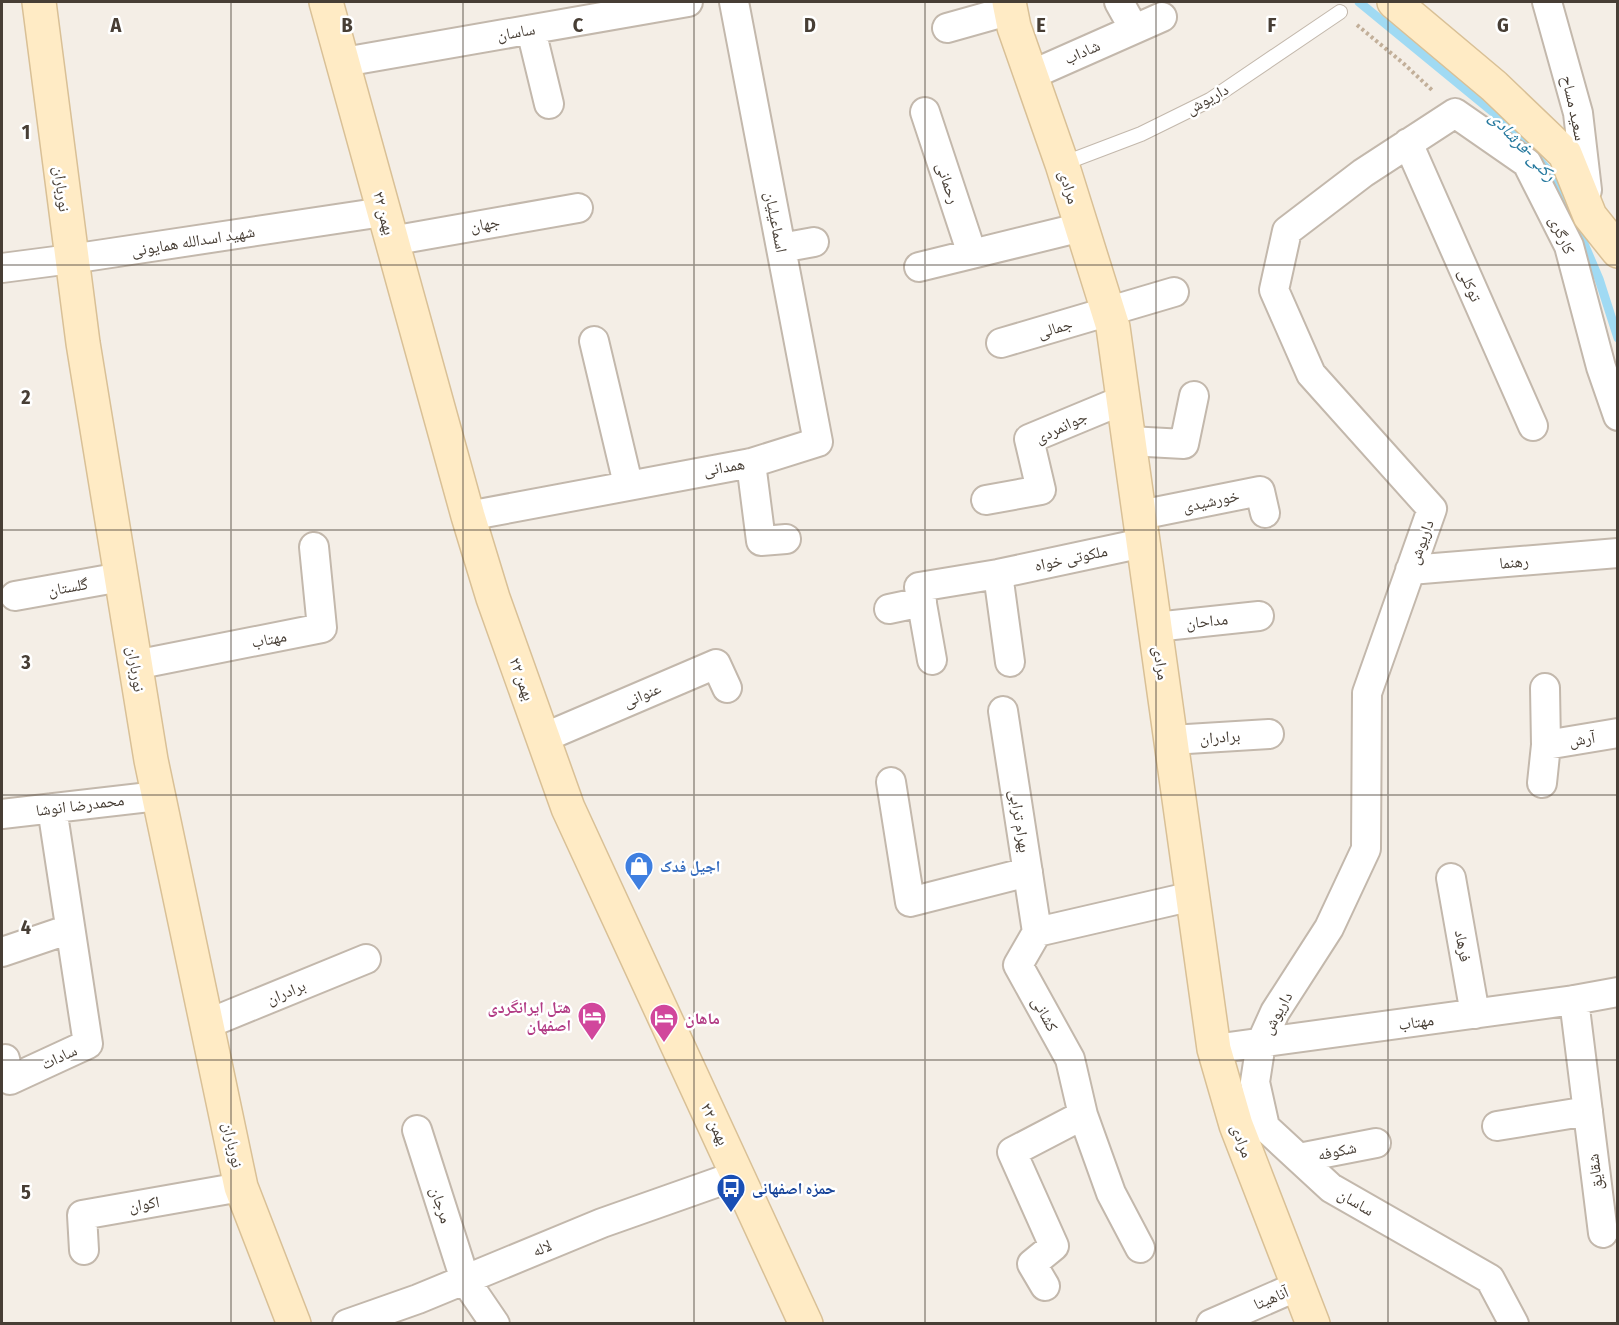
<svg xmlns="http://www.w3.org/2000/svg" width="1619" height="1325" font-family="'Fira Sans Condensed','Noto Naskh Arabic',sans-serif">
<rect width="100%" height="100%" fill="#f4eee6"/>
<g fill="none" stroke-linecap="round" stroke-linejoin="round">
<path stroke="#a0daf3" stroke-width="9" d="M 1359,2 L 1504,121 L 1557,180 L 1599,279 L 1618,338"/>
<g stroke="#c3b8ac" stroke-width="16">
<path id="lane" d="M 1062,164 L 1141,134 L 1210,100 L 1340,12"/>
</g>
<g stroke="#c3b8ac" stroke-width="32">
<path id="street" d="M 1119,2 L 1134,29
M 1547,2 L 1578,113 L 1587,190
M 947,28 L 1011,10
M 531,30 L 549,104
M 344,62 L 688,2
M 1031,75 L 1162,17
M 925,112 L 972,254
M 1408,143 L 1533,426
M 391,241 L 578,208
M 781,248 L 814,242
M 919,267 L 1082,227
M 2,268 L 71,259 L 383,212
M 594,341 L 628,484
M 1001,343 L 1174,292
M 1129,441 L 1184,444 L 1194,396
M 751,463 L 761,541 L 786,539
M 986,500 L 1041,490 L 1029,439 L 1123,400
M 1140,515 L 1260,491 L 1265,513
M 468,516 L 751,463 L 818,442 L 734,2
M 1410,570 L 1618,553
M 998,574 L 1010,662
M 15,596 L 121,577
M 889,609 L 922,602
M 1155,627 L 1259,616
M 932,660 L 919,587 L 998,574 L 1143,543
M 135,665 L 322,628 L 314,547
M 1003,711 L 1037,932
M 543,738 L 716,664 L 727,688
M 1171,740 L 1269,734
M 1546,745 L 1618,733
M 891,782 L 910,902 L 1028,872
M 1542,783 L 1546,745 L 1545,688
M 2,814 L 158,796
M 1451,878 L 1475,1014
M 2,952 L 70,929
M 1574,1000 L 1603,1233
M 207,1024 L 366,959
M 1214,1049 L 1574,1000 L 1618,992
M 5,1059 L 10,1080 L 88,1044 L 52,808
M 1497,1126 L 1588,1111
M 417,1130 L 465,1280 L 495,1324
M 1299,1158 L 1376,1143
M 1140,1248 L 1111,1193 L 1083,1115 L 1070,1059 L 1018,965 L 1037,932 L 1193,896
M 84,1250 L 82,1215 L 241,1187
M 1045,1286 L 1032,1264 L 1054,1246 L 1012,1152 L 1083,1115
M 347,1324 L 418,1299 L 602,1223 L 738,1175
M 1211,1324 L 1298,1286
M 1514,1324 L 1490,1279 L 1331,1188 L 1265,1127 L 1255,1082 L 1261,1043 L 1275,1012 L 1329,928 L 1366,849 L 1367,693 L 1432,509 L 1311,374 L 1274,290 L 1287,231 L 1363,173 L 1455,113 L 1527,163 L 1569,246 L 1601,367 L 1618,416"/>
</g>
<g stroke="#d9c096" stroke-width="36">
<path id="secondary" d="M 39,2 L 83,343 L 151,760 L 241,1187 L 294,1324
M 326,2 L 468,516 L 493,598 L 568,808 L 806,1324
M 1009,2 L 1014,27 L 1062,164 L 1113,327 L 1214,1049 L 1236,1125 L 1313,1324
M 1394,2 L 1494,86 L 1565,154 L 1590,216 L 1618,251"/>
</g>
<path stroke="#c2af99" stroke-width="4" stroke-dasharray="3 3" stroke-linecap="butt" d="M 1357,25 L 1403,63 L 1433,91"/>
<use href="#lane" stroke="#fff" stroke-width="14"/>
<use href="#street" stroke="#fff" stroke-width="28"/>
<use href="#secondary" stroke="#ffebc5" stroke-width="33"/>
</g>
<path fill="none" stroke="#473e35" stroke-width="1.5" stroke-opacity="0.55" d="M 231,2 L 231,1324M 463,2 L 463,1324M 694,2 L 694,1324M 925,2 L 925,1324M 1156,2 L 1156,1324M 1388,2 L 1388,1324M 2,265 L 1618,265M 2,530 L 1618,530M 2,795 L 1618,795M 2,1060 L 1618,1060"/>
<defs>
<g id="shop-pin" transform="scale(1.5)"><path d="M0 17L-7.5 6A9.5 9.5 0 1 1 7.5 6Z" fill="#3f7fe0" stroke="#fff"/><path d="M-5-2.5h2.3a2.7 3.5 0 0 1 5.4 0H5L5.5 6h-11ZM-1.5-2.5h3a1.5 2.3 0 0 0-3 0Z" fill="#fff"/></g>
<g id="hotel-pin" transform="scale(1.5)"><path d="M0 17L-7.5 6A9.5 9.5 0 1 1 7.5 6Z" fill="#d1479c" stroke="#fff"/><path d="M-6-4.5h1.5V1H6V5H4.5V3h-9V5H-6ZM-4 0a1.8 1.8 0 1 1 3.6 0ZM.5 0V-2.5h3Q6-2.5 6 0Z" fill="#fff"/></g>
<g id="bus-pin" transform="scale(1.5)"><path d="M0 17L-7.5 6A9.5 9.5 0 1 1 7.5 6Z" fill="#1a4fb4" stroke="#fff"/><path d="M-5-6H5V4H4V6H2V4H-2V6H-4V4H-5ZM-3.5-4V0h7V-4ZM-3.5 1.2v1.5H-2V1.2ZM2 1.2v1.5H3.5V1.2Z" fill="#fff"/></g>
</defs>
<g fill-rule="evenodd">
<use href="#shop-pin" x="639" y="866"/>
<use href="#hotel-pin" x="592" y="1016"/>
<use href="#hotel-pin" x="664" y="1018"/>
<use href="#bus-pin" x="731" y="1188"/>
</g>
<g text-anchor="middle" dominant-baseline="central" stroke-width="5" stroke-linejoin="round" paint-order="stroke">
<g font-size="16" fill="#473e35" stroke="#fff">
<text transform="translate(516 32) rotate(-10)">ساسان</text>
<text transform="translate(1082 52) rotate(-24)">شاداب</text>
<text transform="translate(1207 99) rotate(-29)">داریوش</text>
<text transform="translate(1574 108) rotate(78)">سعید مساح</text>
<text transform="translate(948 183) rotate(72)">رحمانی</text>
<text transform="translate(1069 187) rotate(73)">مرادی</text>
<text transform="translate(62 189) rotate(83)">نورباران</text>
<text transform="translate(384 213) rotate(75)">۲۲ بهمن</text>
<text transform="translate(776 222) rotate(79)">اسماعیلیان</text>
<text transform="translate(485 224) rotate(-10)">جهان</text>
<text transform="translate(1562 235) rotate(66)">کارگری</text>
<text transform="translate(193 241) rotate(-9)">شهید اسدالله همایونی</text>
<text transform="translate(1470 285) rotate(66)">توکلی</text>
<text transform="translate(1055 328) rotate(-16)">جمالی</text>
<text transform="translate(1061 427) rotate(-25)">جوانمردی</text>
<text transform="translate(724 467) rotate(-10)">همدانی</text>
<text transform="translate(1211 501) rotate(-12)">خورشیدی</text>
<text transform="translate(1421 542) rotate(-70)">داریوش</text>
<text transform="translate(1071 558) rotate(-12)">ملکوتی خواه</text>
<text transform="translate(1514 562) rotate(-5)">رهنما</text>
<text transform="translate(68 587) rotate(-10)">گلستان</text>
<text transform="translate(1207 621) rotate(-6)">مداحان</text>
<text transform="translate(269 639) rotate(-11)">مهتاب</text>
<text transform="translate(1161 663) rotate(82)">مرادی</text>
<text transform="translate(136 669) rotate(81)">نورباران</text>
<text transform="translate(522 679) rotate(70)">۲۲ بهمن</text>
<text transform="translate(642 695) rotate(-23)">عنوانی</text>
<text transform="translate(1220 737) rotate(-4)">برادران</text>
<text transform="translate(1582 739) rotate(-9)">آرش</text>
<text transform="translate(80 805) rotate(-7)">محمدرضا انوشا</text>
<text transform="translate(1020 821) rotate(81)">بهرام ترابی</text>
<text transform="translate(1463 946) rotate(80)">فرهاد</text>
<text transform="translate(286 992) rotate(-22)">برادران</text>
<text transform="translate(1277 1013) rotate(-61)">داریوش</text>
<text transform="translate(1045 1014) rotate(61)">کشانی</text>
<text transform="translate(1416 1022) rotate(-8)">مهتاب</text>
<text transform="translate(59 1057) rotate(-25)">سادات</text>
<text transform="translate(715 1124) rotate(65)">۲۲ بهمن</text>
<text transform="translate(1242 1141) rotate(70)">مرادی</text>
<text transform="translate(233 1145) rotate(78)">نورباران</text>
<text transform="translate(1337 1151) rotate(-12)">شکوفه</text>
<text transform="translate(1595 1172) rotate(-97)">شقایق</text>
<text transform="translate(1356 1202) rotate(30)">ساسان</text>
<text transform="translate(144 1204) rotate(-10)">اکوان</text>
<text transform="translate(441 1205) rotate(72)">مرجان</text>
<text transform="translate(542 1248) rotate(-22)">لاله</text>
<text transform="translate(1271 1298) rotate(-23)">آناهیتا</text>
</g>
<g font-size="16" font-weight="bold" fill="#366cbe" stroke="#fff" text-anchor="start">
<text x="660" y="866">اجیل فدک</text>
</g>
<g font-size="16" font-weight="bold" fill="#b23c85" stroke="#fff" text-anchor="end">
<text x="571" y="1007">هتل ایرانگردی<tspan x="571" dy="18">اصفهان</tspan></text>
<text x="685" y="1018" text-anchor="start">ماهان</text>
</g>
<g font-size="16" font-weight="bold" fill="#164399" stroke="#fff" text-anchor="start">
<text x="752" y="1188">حمزه اصفهانی</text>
</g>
<g font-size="18" font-style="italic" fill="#26799e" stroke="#fff">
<text transform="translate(1523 146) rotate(47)">رکنی-فرشادی</text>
</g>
</g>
<g font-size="20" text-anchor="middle" font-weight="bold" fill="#473e35" stroke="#fff" stroke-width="5" stroke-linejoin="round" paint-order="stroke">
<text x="116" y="32">A</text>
<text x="347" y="32">B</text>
<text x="578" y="32">C</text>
<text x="810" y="32">D</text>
<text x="1041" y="32">E</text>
<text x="1272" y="32">F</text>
<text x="1503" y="32">G</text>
<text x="26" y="139">1</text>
<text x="26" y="404">2</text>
<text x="26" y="669">3</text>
<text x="26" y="934">4</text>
<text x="26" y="1199">5</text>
</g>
<rect width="1619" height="1325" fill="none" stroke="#473e35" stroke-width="6"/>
</svg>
